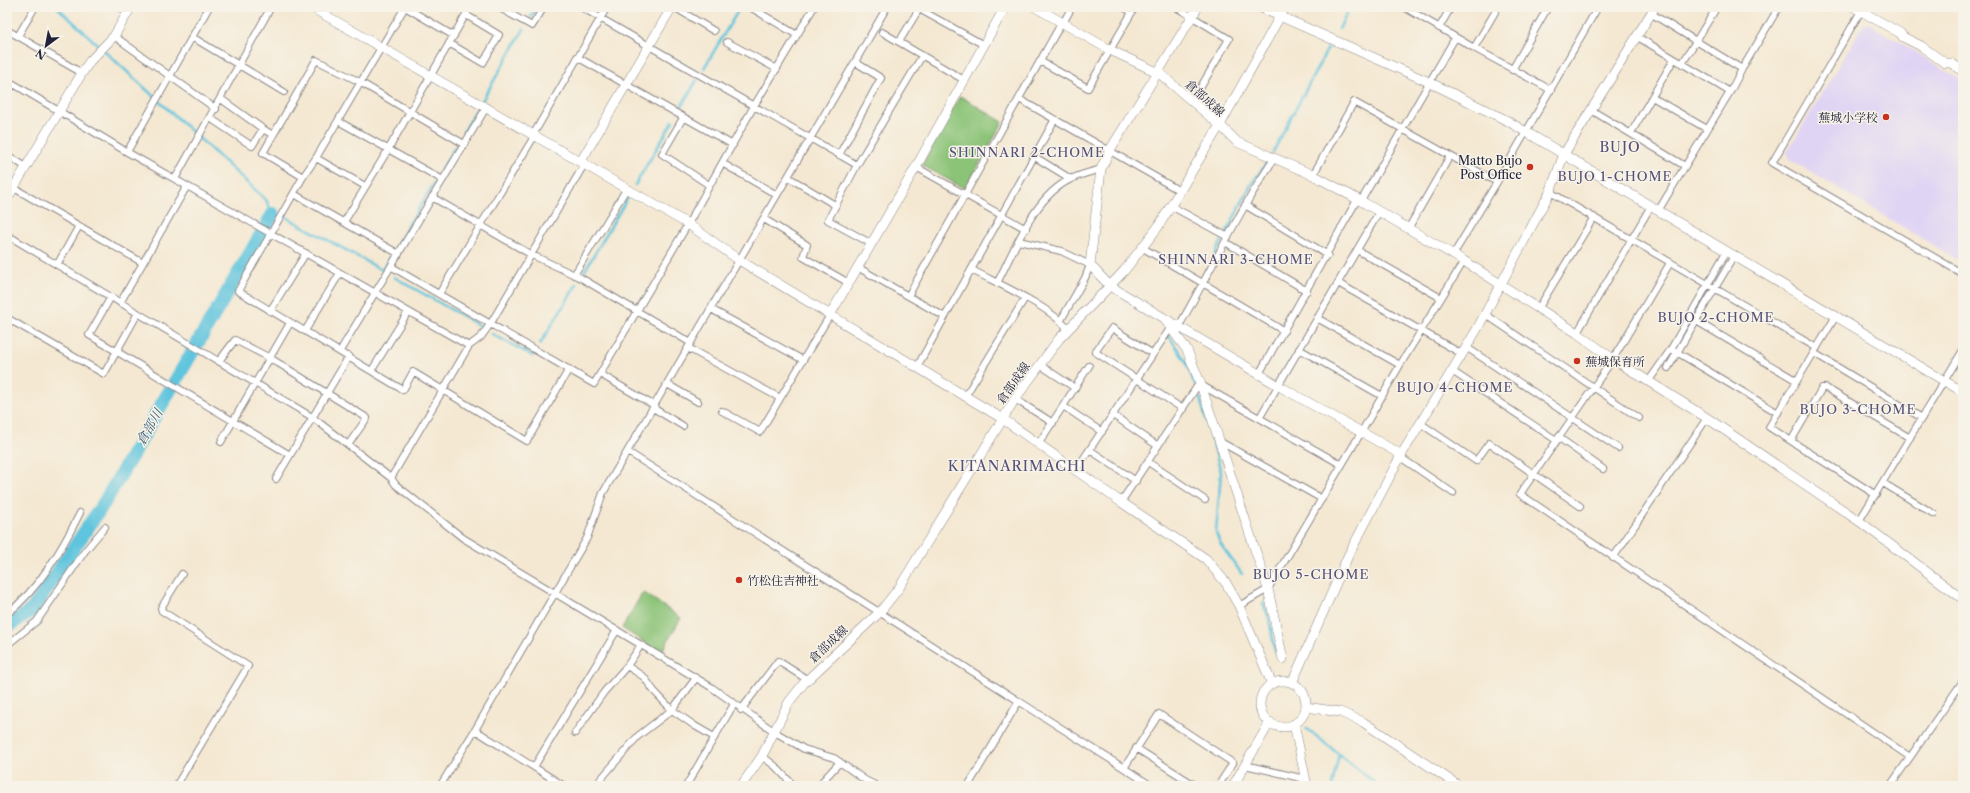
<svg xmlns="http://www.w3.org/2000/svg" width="1970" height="793" font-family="'Libre Caslon Text','Noto Serif JP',serif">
<rect width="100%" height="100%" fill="#f7f3e8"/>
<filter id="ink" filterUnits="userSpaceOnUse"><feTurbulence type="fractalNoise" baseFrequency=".025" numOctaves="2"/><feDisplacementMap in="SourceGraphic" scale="8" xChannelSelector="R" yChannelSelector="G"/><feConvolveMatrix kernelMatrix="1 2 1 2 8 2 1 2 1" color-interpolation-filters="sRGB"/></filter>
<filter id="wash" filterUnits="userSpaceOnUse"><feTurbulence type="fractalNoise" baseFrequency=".012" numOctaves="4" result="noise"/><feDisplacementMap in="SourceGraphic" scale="16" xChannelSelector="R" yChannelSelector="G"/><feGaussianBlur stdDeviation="0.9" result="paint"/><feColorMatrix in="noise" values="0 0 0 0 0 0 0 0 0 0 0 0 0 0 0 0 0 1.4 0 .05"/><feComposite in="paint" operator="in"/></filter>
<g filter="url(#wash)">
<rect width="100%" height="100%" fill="#f4e8d2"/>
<path fill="#e0d4f4" d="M 1868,23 L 1963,81 L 1963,263 L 1789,159 L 1787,152 L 1863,25 Z"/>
<path fill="#8bc377" stroke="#567259" d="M 960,96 L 1003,122 L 965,189 L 922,165 Z
M 643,592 L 681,618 L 661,653 L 622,628 Z"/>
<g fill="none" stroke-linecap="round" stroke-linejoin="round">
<path stroke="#5fc4dd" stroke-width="2.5" d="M 57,7 L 266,200 L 273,214 L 286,217 L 382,270 L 390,257
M 531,17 L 537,7
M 1339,29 L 1350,7
M 704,68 L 739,9
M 482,101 L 524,29
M 680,109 L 697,80
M 463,133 L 476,110
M 1273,152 L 1328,48
M 441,170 L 455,147
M 635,185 L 673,121
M 1226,233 L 1252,183 L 1265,166 L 1266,161
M 397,245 L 434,183
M 1214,256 L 1222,241
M 584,272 L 628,197
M 394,277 L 480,326
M 492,334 L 533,356
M 1169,336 L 1186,362 L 1195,384
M 540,344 L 577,284
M 1200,398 L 1221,472 L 1216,533 L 1221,545 L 1242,574
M 1263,603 L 1269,618 L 1275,651
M 1306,728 L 1379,786
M 1332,786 L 1339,754"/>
<path stroke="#5fc4dd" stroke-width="14" d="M 7,627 L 33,609 L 104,503 L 273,214"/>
</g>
</g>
<g filter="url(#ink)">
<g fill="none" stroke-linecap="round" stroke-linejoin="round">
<g stroke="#8b8586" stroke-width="8">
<path id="street" d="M 120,7 L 128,12
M 405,7 L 316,158 L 303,177 L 238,291 L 403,390 L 413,372 L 527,441 L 569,369
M 405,7 L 454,36
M 498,7 L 532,26 L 544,7
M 581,7 L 857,165
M 674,7 L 714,31
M 750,7 L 797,35
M 1123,7 L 1132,12
M 1176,7 L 1229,39 L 1192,102
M 1404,7 L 1474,48 L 1551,90
M 1717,7 L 1696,41 L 1742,69 L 1779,7
M 1861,11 L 1772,163 L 1963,274
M 1652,14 L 1696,41 L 1682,64
M 1063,23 L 1072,7
M 1439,28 L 1451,7
M 7,30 L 82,73
M 882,32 L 964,80
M 18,36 L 35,7
M 114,36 L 216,109
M 1636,36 L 1730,92 L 1658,211
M 192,37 L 284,92
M 727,42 L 777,69
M 899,42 L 919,9 L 984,45
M 449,43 L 483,63 L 499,35 L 466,15
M 1474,48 L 1498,7
M 577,57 L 733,145
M 1040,61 L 1088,88 L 1135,7
M 1512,70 L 1548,7
M 7,80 L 127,152 L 469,346 L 481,337 L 491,323 L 585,163
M 1730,92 L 1742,69
M 7,94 L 13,84
M 1652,97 L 1707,129
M 221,99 L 263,129 L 273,135
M 1019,99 L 1180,191
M 1591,110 L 1685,166
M 210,118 L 252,146 L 263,129
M 683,118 L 662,154 L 709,185
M 338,121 L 443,180
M 1631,133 L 1674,59
M 127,152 L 209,7
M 7,155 L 26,167
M 839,155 L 881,78 L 855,62
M 1035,157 L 1071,179
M 316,158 L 365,186
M 722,163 L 777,195
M 916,167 L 1026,229
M 1313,175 L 1354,102 L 1497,182 L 1453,255
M 303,177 L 263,153 L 316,60 L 360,82 L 464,144
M 788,177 L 835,205
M 175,179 L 271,7
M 1497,182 L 1598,7
M 14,188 L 143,263
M 1550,192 L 1817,348
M 294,194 L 399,254
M 432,197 L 530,254 L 581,278 L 691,343
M 1361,201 L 1455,38
M 1245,205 L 1328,255
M 1171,206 L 1228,237
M 764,219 L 807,245 L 803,257 L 849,283
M 344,222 L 388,150 L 470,7
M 1408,229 L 1450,156
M 7,235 L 312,417 L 391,478 L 396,485 L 463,538 L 711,687 L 775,732 L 804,749 L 834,758 L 865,780 L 877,786
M 1019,241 L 1061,251 L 1090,265 L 1085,278 L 1061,320
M 1225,242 L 1307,291
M 872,244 L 828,220 L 857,165 L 922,56
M 1143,248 L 1284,331
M 1357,250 L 1441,298
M 1670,263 L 1613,359 L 1520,494 L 1910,757
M 57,265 L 79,226
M 392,267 L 594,384 L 688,224 L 754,106 L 814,7
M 859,268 L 945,317
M 972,270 C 1000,285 1048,305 1068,329
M 574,275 L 627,188
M 997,283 C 1015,249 1034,196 1071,179 C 1081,174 1091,172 1101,169
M 1338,283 L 1462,354
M 439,294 L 532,140 L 533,135 L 607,7
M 908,296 L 1062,22
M 111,297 L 89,335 L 290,455
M 120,303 L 187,186
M 711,309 L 803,360
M 1538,309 L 1594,217
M 270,311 L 306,253
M 1485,314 L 1639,418
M 1836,316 L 1769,427 L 1876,495
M 7,318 L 104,374 L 138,313
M 1317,318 L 1400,365
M 1693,319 L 1797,381
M 1179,326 C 1211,271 1238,212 1274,159
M 305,331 L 340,273
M 1577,333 L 1651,206
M 1466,347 L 1618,448
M 688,348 L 780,398
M 1299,349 L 1382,396
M 340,351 L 486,108
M 1675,351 L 1778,413
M 1814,353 L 1922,418
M 1153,354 L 1112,328 L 1095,352 L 1183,409
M 219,361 L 235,340 L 270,358 L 367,418 L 348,445
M 1040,365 L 1075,388
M 917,367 L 1055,119
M 1668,368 L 1734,256
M 372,370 L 408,312
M 1452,371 L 1556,440
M 600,374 L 655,406
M 1259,374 L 1357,200
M 1648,382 L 1671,349 L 1726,252
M 667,384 L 698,402
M 1201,385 L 1342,465
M 966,395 L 1025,298
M 1015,399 L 1053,423
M 1063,406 L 1102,432
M 653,408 L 683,426
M 722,411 L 760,432 L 830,315
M 1113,415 L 1158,446
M 1260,417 L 1379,212
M 1420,423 L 1476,461 L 1489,443 L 1580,506
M 1558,437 L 1603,469
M 1219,441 L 1322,499
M 1791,441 L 1822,388 L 1826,388 L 1910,438
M 221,442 L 290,323
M 1039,443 L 1089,366
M 1090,450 L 1136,481
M 628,452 L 1152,786
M 1400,457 L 1453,493
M 1148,462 L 1205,500
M 1076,470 L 1171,327
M 391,478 L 469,346
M 276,479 L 349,356
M 1883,483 L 1934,514
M 1121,502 L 1200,382
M 1859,521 L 1963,350
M 1613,558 L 1707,418
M 1239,606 L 1268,589 L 1362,431 L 1400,365 L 1464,261
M 7,614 C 39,589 62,549 80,513
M 7,645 L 37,621 L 85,551 L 105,527
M 627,666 L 644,677 L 654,691 L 672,710 L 695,726 L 714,737
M 741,710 L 778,661 L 808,680
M 475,730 L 564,786
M 575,733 L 604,692 L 627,666 L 641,645
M 1136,748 L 1196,786
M 762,756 L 775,766 L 794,786
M 1245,765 L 1305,779
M 534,767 L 617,630
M 1124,768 L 1159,714 L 1233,763 L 1218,786
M 176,786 L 248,666 L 162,611 L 161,608 L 182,574
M 440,786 L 475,730 L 587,538 L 603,493 L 887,7
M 598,786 L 600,780 L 638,736 L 672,710 L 696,678
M 686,786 L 734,704
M 818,786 L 840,762
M 968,786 L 1019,701
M 1890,786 L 1963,681"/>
</g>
<g stroke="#8b8586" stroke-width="10">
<path id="secondary" d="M 311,7 L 688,224 L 739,260 L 1003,419 L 1121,502 L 1206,559 L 1226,583 L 1239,606 L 1272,684
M 1035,7 L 1110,50 L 1159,73 L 1220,125 L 1237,142 L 1313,175 L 1361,201 L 1464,261 L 1577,333 L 1613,359 L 1707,418 L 1859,521 L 1963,599
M 1198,7 L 1110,150 L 1101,169 L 1090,265 L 1110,286 L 1279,386 L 1402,455
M 1259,7 L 1429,82 L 1506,120 L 1963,392
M 1854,7 L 1900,33 L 1903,37 L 1921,46 L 1945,63 L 1951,63 L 1963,71
M 581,161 L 672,7
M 7,199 L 82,73 L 90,61 L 114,36 L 131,7
M 830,315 L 916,167 L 1005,7
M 1166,321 L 1187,350 L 1201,385 L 1268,589 L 1283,659
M1260 704a23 23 0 1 1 46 0a23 23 0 1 1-46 0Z
M 1292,683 L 1348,556 L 1400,457 L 1476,331 L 1550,192 L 1564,154 L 1655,7
M 1306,707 L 1340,712 L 1363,722 L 1459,786
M 1294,724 L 1307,786
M 741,786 L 762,756 L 789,702 L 804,683 L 880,612 L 899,588 L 1015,399 L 1059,339 L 1124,271 L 1158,227 L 1220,125 L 1285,7
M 1233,786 L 1270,722"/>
</g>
<use href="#street" stroke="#fff" stroke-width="6"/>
<use href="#secondary" stroke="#fff" stroke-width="9"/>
</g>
</g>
<g fill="#c8321e" stroke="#f7f3e8" stroke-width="1.5">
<circle cx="1886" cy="117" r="4"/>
<circle cx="1530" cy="167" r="4"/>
<circle cx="1577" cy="361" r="4"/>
<circle cx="739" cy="580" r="4"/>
</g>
<g text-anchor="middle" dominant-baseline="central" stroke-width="3" stroke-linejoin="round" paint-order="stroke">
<g font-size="12" fill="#22223b" stroke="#f7f3e8">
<text transform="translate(1205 98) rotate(42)">倉部成線</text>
<text transform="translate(1013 383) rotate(-55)">倉部成線</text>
<text transform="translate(828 644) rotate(-43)">倉部成線</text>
</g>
<g font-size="12" fill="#22223b" stroke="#f7f3e8" text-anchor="end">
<text x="1878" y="117">蕪城小学校</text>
<text x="1522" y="160">Matto Bujo<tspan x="1522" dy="14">Post Office</tspan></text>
<text x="1585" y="361" text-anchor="start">蕪城保育所</text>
<text x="747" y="580" text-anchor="start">竹松住吉神社</text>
</g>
<g font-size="13" letter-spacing="1" fill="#565077" stroke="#f7f3e8">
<text x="1027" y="152">SHINNARI 2-CHOME</text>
<text x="1615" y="176">BUJO 1-CHOME</text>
<text x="1236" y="259">SHINNARI 3-CHOME</text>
<text x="1716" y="317">BUJO 2-CHOME</text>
<text x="1455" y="387">BUJO 4-CHOME</text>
<text x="1858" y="409">BUJO 3-CHOME</text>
<text x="1311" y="574">BUJO 5-CHOME</text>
</g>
<g font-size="13" font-style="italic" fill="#375b74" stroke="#f7f3e8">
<text transform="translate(149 427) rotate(-60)">倉部川</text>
</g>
<g font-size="14" letter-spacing="1" fill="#565077" stroke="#f7f3e8">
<text x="1620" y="147">BUJO</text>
<text x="1017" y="466">KITANARIMACHI</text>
</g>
</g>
<rect width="1970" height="793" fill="none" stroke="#f7f3e8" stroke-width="24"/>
<g transform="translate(46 46) rotate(212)" stroke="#f7f3e8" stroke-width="3" paint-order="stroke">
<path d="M0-3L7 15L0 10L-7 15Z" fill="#22223b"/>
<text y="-6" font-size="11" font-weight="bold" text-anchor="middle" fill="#22223b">N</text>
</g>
</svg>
